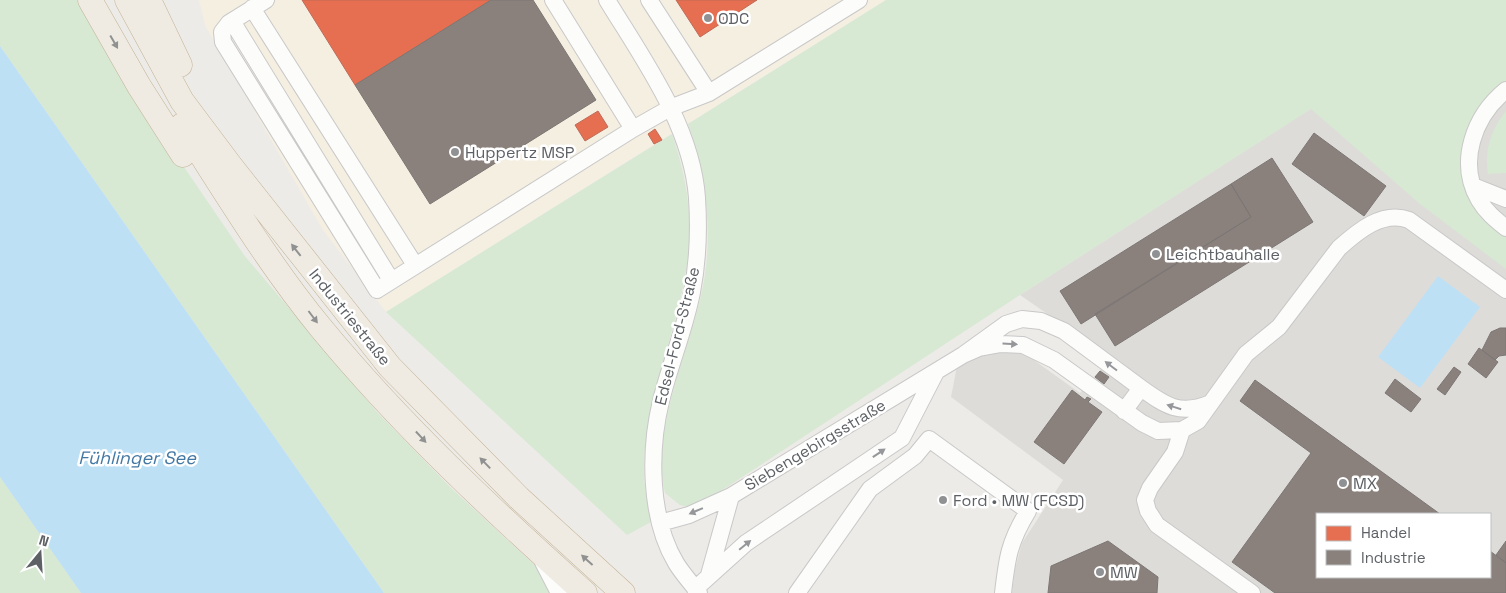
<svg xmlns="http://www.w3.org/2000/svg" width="1506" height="593" font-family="'Space Grotesk',sans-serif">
<rect width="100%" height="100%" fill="#edebe7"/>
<path fill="#f5efe2" d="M 199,0 L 886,0 L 386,312 L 323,230 L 205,25 Z"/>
<path fill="#dedcd9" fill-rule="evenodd" d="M 1480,0 L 1506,0 L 1506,593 L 1012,593 L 1015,569 L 1022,543 L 1063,480 L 951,397 L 957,366 L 989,353 L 1024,353 L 1080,393 L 1111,358 L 1020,295 ZM 1317,514 L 1490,514 L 1490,577 L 1317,577 Z"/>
<path fill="#d7e8d3" d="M 0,0 L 85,0 L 154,123 L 244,255 L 377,412 L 451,488 L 541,571 L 552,593 L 384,593 L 0,46 Z
M 886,0 L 1506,0 L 1506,84 L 1465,171 L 1506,234 L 1506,269 L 1420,204 L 1311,109 L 1020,295 L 727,487 L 691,508 L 680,505 L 665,493 C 651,433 686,358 700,300 C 715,240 707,181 688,124 Z
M 1506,111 L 1506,173 L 1488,174 C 1484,150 1491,130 1506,111 Z
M 672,134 C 684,170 692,207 689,246 C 683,321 646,390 644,466 C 643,485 648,504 651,522 L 627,535 L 386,312 Z
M 0,477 L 81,593 L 0,593 Z"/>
<path fill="#bde0f5" d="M 0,46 L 384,593 L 81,593 L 0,477 Z
M 1438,276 L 1480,307 L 1420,388 L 1378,357 Z"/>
<path fill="#e76f51" stroke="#be6b57" d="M 302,0 L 491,0 L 355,85 Z
M 676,0 L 757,0 L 700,37 Z
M 598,111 L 608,127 L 585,141 L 575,125 Z
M 655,129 L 662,140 L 654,144 L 648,134 Z"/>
<path fill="#8a817c" stroke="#7c7775" d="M 491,0 L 533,0 L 596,100 L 430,204 L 355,85 Z
M 1314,133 L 1386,186 L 1364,216 L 1292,164 Z
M 1272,158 L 1313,222 L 1115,346 L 1095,314 L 1251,217 L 1231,184 Z
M 1231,184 L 1251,217 L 1081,324 L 1060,291 Z
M 1500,328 L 1506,328 L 1506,355 L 1499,356 L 1495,360 L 1482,350 L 1491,332 Z
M 1479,348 L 1498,362 L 1486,378 L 1468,364 Z
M 1454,367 L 1461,372 L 1445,395 L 1437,389 Z
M 1100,371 L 1109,377 L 1104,384 L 1095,377 Z
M 1395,379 L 1421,399 L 1411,412 L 1385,393 Z
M 1255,380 L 1440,514 L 1317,514 L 1317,577 L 1490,577 L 1490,551 L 1506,563 L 1506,593 L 1275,593 L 1232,562 L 1311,453 L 1240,401 Z
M 1072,390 L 1085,400 L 1087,397 L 1091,399 L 1088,402 L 1102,412 L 1064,464 L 1034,442 Z
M 1108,541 L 1158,577 L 1157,593 L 1048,593 L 1051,566 Z
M 1506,541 L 1506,563 L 1496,555 Z"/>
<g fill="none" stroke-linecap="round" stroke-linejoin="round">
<g stroke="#c9c8c8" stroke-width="18">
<path id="minor" d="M 266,0 L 229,23 L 222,32 L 223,42 L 377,290 L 633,129
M 553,0 L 633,129 L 670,108 L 709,93 L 859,0
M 607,0 C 643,59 692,126 697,198 C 699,229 698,261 692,292 C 685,329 670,364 661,401 C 649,450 649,518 676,563 C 682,573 691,583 699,593
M 649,0 L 709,93
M 252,8 L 415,265
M 232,21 L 391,280
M 1506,90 C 1474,116 1457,162 1479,200 C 1486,212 1496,220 1506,228
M 1473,186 L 1506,199
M 963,355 L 979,348 L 1001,344 L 1023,345 L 1054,360 L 1142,423 L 1158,431 L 1182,430 L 1198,421 L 1246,354 L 1279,327 L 1339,248 C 1358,231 1383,210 1409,220 L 1506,290
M 1141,388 C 1166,406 1180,416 1211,403
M 1182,430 L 1175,452 L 1150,488 L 1145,500 L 1148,511 L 1157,525 L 1252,593
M 660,523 L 689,515 L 731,496 L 963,355 L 1006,324 L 1022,319 L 1041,321 L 1064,331 L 1141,388 L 1124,411
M 543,562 L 559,593
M 709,575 L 731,496
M 695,589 L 746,543 L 902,438 L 936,372
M 797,593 L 870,489 L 915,456 L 929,439 L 1028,511 C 1009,542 1007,558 1003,593"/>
</g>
<g stroke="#c3b296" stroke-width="25">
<path id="highway" d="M 90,0 L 139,86 L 183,155
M 127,0 L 182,101 L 230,165 L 390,367 L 519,498 L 623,593
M 149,0 L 180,65
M 182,125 C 226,193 269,265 321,328 C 400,424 492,510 585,593"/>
</g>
<use href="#minor" stroke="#fcfcfb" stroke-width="16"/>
<use href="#highway" stroke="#efebe2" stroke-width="24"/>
</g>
<defs><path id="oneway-solid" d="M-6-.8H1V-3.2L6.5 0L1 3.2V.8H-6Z" transform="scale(1.25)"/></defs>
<g fill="#909191">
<use href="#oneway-solid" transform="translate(114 42) rotate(60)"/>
<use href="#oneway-solid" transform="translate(296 250) rotate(-128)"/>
<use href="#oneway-solid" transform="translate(313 317) rotate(53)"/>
<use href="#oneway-solid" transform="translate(421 437) rotate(47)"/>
<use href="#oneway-solid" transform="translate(485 463) rotate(-134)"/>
<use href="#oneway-solid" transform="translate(587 560) rotate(-138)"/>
</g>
<g fill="#95979a">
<use href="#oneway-solid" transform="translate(1010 344) rotate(3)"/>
<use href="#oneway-solid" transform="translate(1111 366) rotate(-143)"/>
<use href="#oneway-solid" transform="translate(1174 407) rotate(-163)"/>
<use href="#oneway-solid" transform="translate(879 453) rotate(-34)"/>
<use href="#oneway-solid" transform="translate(696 511) rotate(157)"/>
<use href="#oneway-solid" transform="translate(745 545) rotate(-39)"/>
</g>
<g fill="#8f9192" stroke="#fff" stroke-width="2">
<circle cx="708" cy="18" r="5"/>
<circle cx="455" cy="152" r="5"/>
<circle cx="1156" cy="254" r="5"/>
<circle cx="1343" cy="483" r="5"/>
<circle cx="943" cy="500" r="5"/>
<circle cx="1100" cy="572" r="5"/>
</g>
<g text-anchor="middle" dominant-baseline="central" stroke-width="5" stroke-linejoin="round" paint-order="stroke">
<g font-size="16" fill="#5d6165" stroke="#fff" text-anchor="start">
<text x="718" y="18">ODC</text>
<text x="465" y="152">Huppertz MSP</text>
<text x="1166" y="254">Leichtbauhalle</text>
<text x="1353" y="483">MX</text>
<text x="953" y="500">Ford • MW (FCSD)</text>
<text x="1110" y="572">MW</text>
</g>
<g font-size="16" fill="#5d6165" stroke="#fff">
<text transform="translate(350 317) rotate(51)">Industriestraße</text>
<text transform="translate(677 336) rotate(-76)">Edsel-Ford-Straße</text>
<text transform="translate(815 445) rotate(-31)">Siebengebirgsstraße</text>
</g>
<g font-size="18" font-style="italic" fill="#4378a5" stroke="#fff">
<text x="137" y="457">Fühlinger See</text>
</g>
</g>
<rect x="1316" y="513" width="175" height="65" fill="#ffffff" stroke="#bec0c1"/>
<rect x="1326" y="526" width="25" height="15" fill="#e76f51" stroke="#bec0c1"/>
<text x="1361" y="538" font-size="15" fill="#5d6165">Handel</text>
<rect x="1326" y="550" width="25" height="15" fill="#8a817c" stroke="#bec0c1"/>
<text x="1361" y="563" font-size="15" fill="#5d6165">Industrie</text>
<g transform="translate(40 553) rotate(18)" stroke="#ffffff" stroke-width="4" paint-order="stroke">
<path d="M0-4L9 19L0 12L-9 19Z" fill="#5d6165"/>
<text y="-8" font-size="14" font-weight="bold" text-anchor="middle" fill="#5d6165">N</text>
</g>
</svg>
